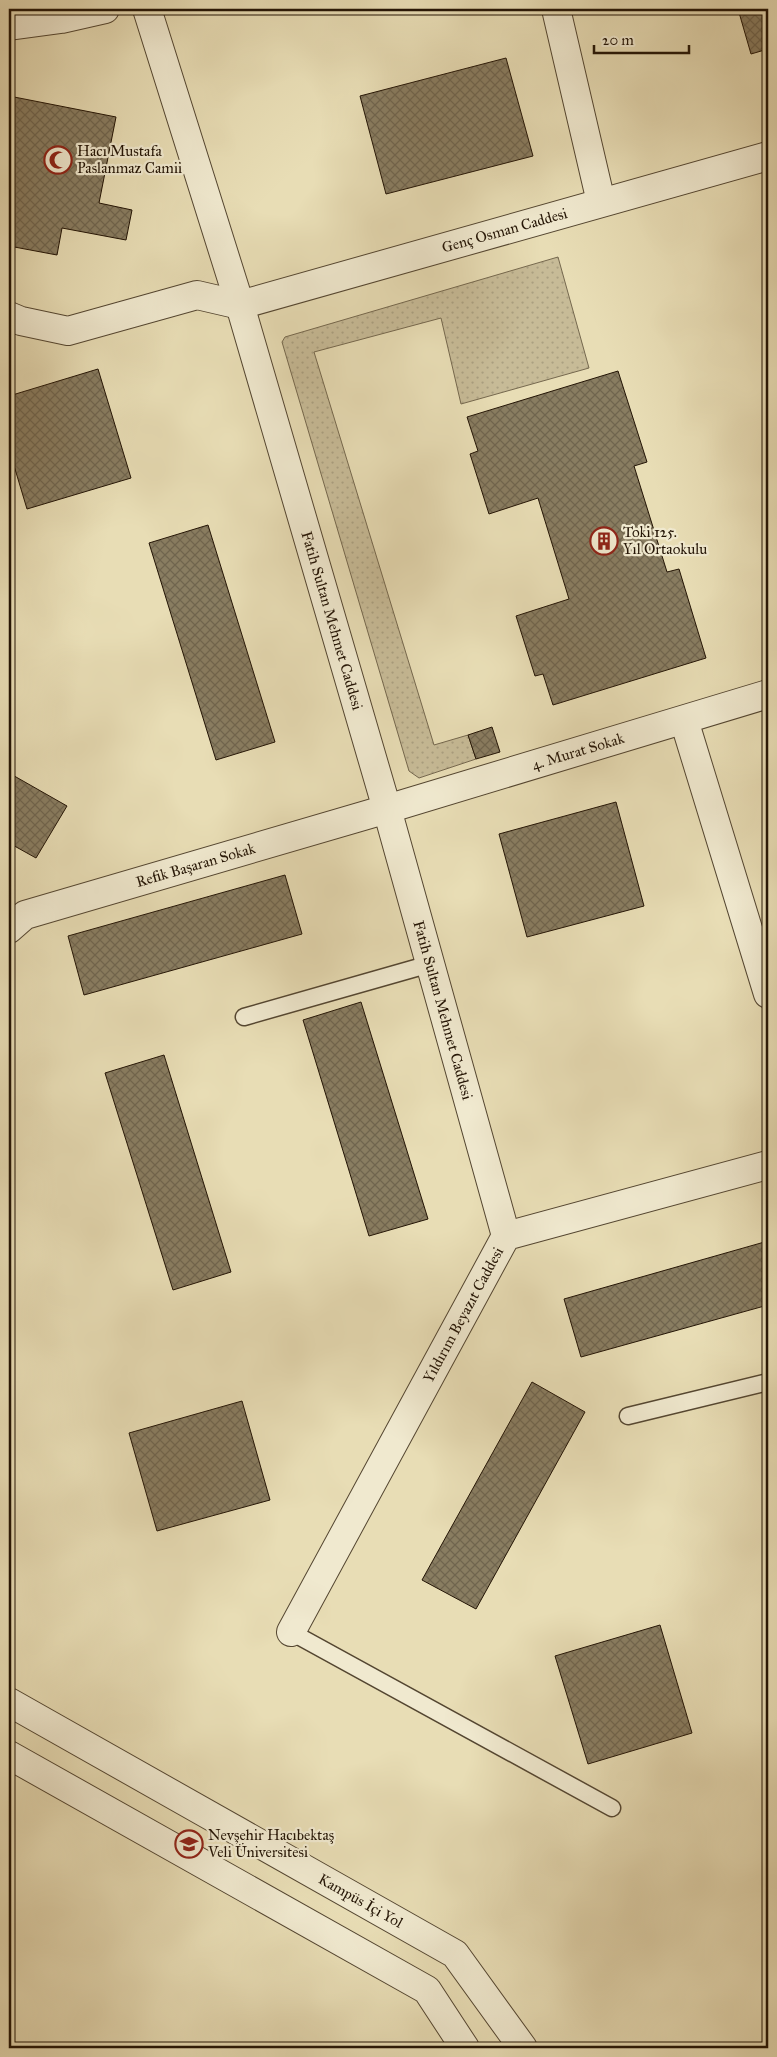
<svg xmlns="http://www.w3.org/2000/svg" width="777" height="2057" font-family="'IM FELL Great Primer',serif">
<defs>
<pattern id="green-dots" width="8" height="8" patternUnits="userSpaceOnUse" patternTransform="scale(1.25)"><rect width="8" height="8" fill="#c7bb97"/><path d="M2 2h.1M6 6h.1" fill="none" stroke="#aba081" stroke-width="1.8" stroke-linecap="round"/></pattern>
<pattern id="building-cross-hatch" width="8" height="8" patternUnits="userSpaceOnUse" patternTransform="scale(1.25)"><rect width="8" height="8" fill="#897d61"/><path d="M0 0l8 8M0 8l8-8" fill="none" stroke="#70654e"/></pattern>
</defs>
<rect width="100%" height="100%" fill="#e8ddb5"/>
<filter id="stains"><feTurbulence type="fractalNoise" baseFrequency=".004" numOctaves="4"/><feColorMatrix values="0 0 0 0 .2 0 0 0 0 .09 0 0 0 0 .02 0 0 0 .5 -.17"/></filter>
<radialGradient id="worn" r=".72"><stop offset=".6" stop-color="#630" stop-opacity="0"/><stop offset="1" stop-color="#630" stop-opacity=".3"/></radialGradient>
<path fill="url(#green-dots)" stroke="#75684e" d="M 558,257 L 589,368 L 461,404 L 441,318 L 314,352 L 434,745 L 468,735 L 476,759 L 419,778 L 409,771 L 282,342 L 285,337 Z"/>
<path fill="url(#building-cross-hatch)" stroke="#231405" d="M 738,9 L 768,9 L 768,49 L 751,54 Z
M 506,58 L 533,156 L 386,194 L 360,96 Z
M 9,96 L 116,117 L 99,203 L 132,210 L 126,240 L 62,228 L 57,255 L 9,246 L 14,218 L 9,217 Z
M 98,369 L 131,478 L 27,509 L 9,449 L 9,396 Z
M 618,371 L 647,462 L 634,466 L 667,572 L 679,569 L 706,658 L 553,705 L 543,674 L 535,676 L 516,616 L 569,599 L 538,498 L 489,514 L 470,454 L 478,451 L 467,417 Z
M 208,525 L 275,742 L 216,760 L 149,543 Z
M 492,727 L 500,752 L 476,759 L 468,735 Z
M 9,773 L 67,806 L 36,858 L 9,843 Z
M 616,802 L 644,906 L 527,937 L 499,834 Z
M 285,875 L 302,934 L 84,995 L 68,936 Z
M 361,1002 L 428,1219 L 369,1236 L 303,1020 Z
M 164,1055 L 231,1272 L 173,1290 L 105,1073 Z
M 768,1241 L 768,1305 L 581,1357 L 564,1299 Z
M 532,1382 L 585,1412 L 476,1609 L 422,1580 Z
M 242,1401 L 270,1500 L 157,1531 L 129,1433 Z
M 660,1625 L 692,1733 L 588,1764 L 555,1656 Z"/>
<g fill="none" stroke-linecap="round" stroke-linejoin="round">
<g stroke="#544631" stroke-width="19">
<path id="lane" d="M 244,1017 L 430,964
M 628,1416 L 768,1382
M 291,1632 L 612,1808"/>
</g>
<g stroke="#544631" stroke-width="30">
<g id="street">
<path id="s1" d="M 147,9 L 240,305 L 387,809 L 506,1236"/>
<path d="M 556,9 L 601,202"/>
<path d="M 9,26 L 61,19 L 105,9"/>
<path id="s2" d="M 9,316 L 21,321 L 68,331 L 197,295 L 240,305 L 768,156"/>
<path d="M 684,720 L 768,994"/>
<path id="s3" d="M 9,929 L 25,915 L 387,809 L 768,694"/>
<path id="s4" d="M 291,1632 L 506,1236 L 768,1165"/>
<path id="s5" d="M 9,1702 L 455,1954 L 523,2048"/>
<path d="M 9,1755 L 427,1990 L 465,2048"/>
</g>
</g>
<use href="#lane" stroke="#f0e9cf" stroke-width="16"/>
<use href="#street" stroke="#f0e9cf" stroke-width="28"/>
</g>
<defs>
<g id="mosque-ring" transform="scale(1.4375)"><circle r="9.5" fill="#f0e9cf" stroke="#8f2418" stroke-width="1.5"/><path d="M3.5-4.9A6 6 0 1 0 3.5 4.9A5 5 0 1 1 3.5-4.9Z" fill="#8f2418"/></g>
<g id="building-ring" transform="scale(1.4375)"><circle r="9.5" fill="#f0e9cf" stroke="#8f2418" stroke-width="1.5"/><path d="M-4-6H4V6H1V3H-1V6H-4ZM-2.5-4.3h1.7v1.8h-1.7ZM.8-4.3h1.7v1.8H.8ZM-2.5-1h1.7V.8h-1.7ZM.8-1h1.7V.8H.8Z" fill="#8f2418"/></g>
<g id="university-ring" transform="scale(1.4375)"><circle r="9.5" fill="#f0e9cf" stroke="#8f2418" stroke-width="1.5"/><path d="M0-5L7-2L0 1L-7-2ZM-4 1L0 2.5L4 1V4Q0 6-4 4Z" fill="#8f2418"/></g>
</defs>
<g fill-rule="evenodd">
<use href="#mosque-ring" x="58" y="160"/>
<use href="#building-ring" x="604" y="541"/>
<use href="#university-ring" x="189" y="1844"/>
</g>
<g text-anchor="middle" dominant-baseline="central" stroke-width="4.5" stroke-linejoin="round" paint-order="stroke">
<g font-size="15" fill="#231405" stroke="#f0e9cf" text-anchor="start">
<text x="77" y="151">Hacı Mustafa<tspan x="77" dy="17">Paslanmaz Camii</tspan></text>
<text x="623" y="532">Toki 125.<tspan x="623" dy="17">Yıl Ortaokulu</tspan></text>
<text x="208" y="1835">Nevşehir Hacıbektaş<tspan x="208" dy="17">Veli Üniversitesi</tspan></text>
</g>
<g font-size="15" fill="#231405" stroke="#f0e9cf">
<text stroke="none"><textPath href="#s2" startOffset="514">Genç Osman Caddesi</textPath></text>
<text stroke="none"><textPath href="#s1" startOffset="639">Fatih Sultan Mehmet Caddesi</textPath></text>
<text stroke="none"><textPath href="#s3" startOffset="598">4. Murat Sokak</textPath></text>
<text stroke="none"><textPath href="#s3" startOffset="199">Refik Başaran Sokak</textPath></text>
<text stroke="none"><textPath href="#s1" startOffset="1044">Fatih Sultan Mehmet Caddesi</textPath></text>
<text stroke="none"><textPath href="#s4" startOffset="361">Yıldırım Beyazıt Caddesi</textPath></text>
<text stroke="none"><textPath href="#s5" startOffset="404">Kampüs İçi Yol</textPath></text>
</g>
</g>
<rect width="777" height="2057" fill="none" stroke="#e8ddb5" stroke-width="30"/>
<rect x="10" y="10" width="757" height="2037" fill="none" stroke="#231405" stroke-width="2.5"/>
<rect x="15" y="15" width="747" height="2027" fill="none" stroke="#231405"/>
<path d="M594 45v8h95v-8" fill="none" stroke="#231405" stroke-width="2.5"/>
<text x="602" y="45" font-size="15" fill="#231405" stroke="#f0e9cf" stroke-width="4" paint-order="stroke">20 m</text>
<rect width="100%" height="100%" filter="url(#stains)"/>
<rect width="100%" height="100%" fill="url(#worn)"/>
</svg>
